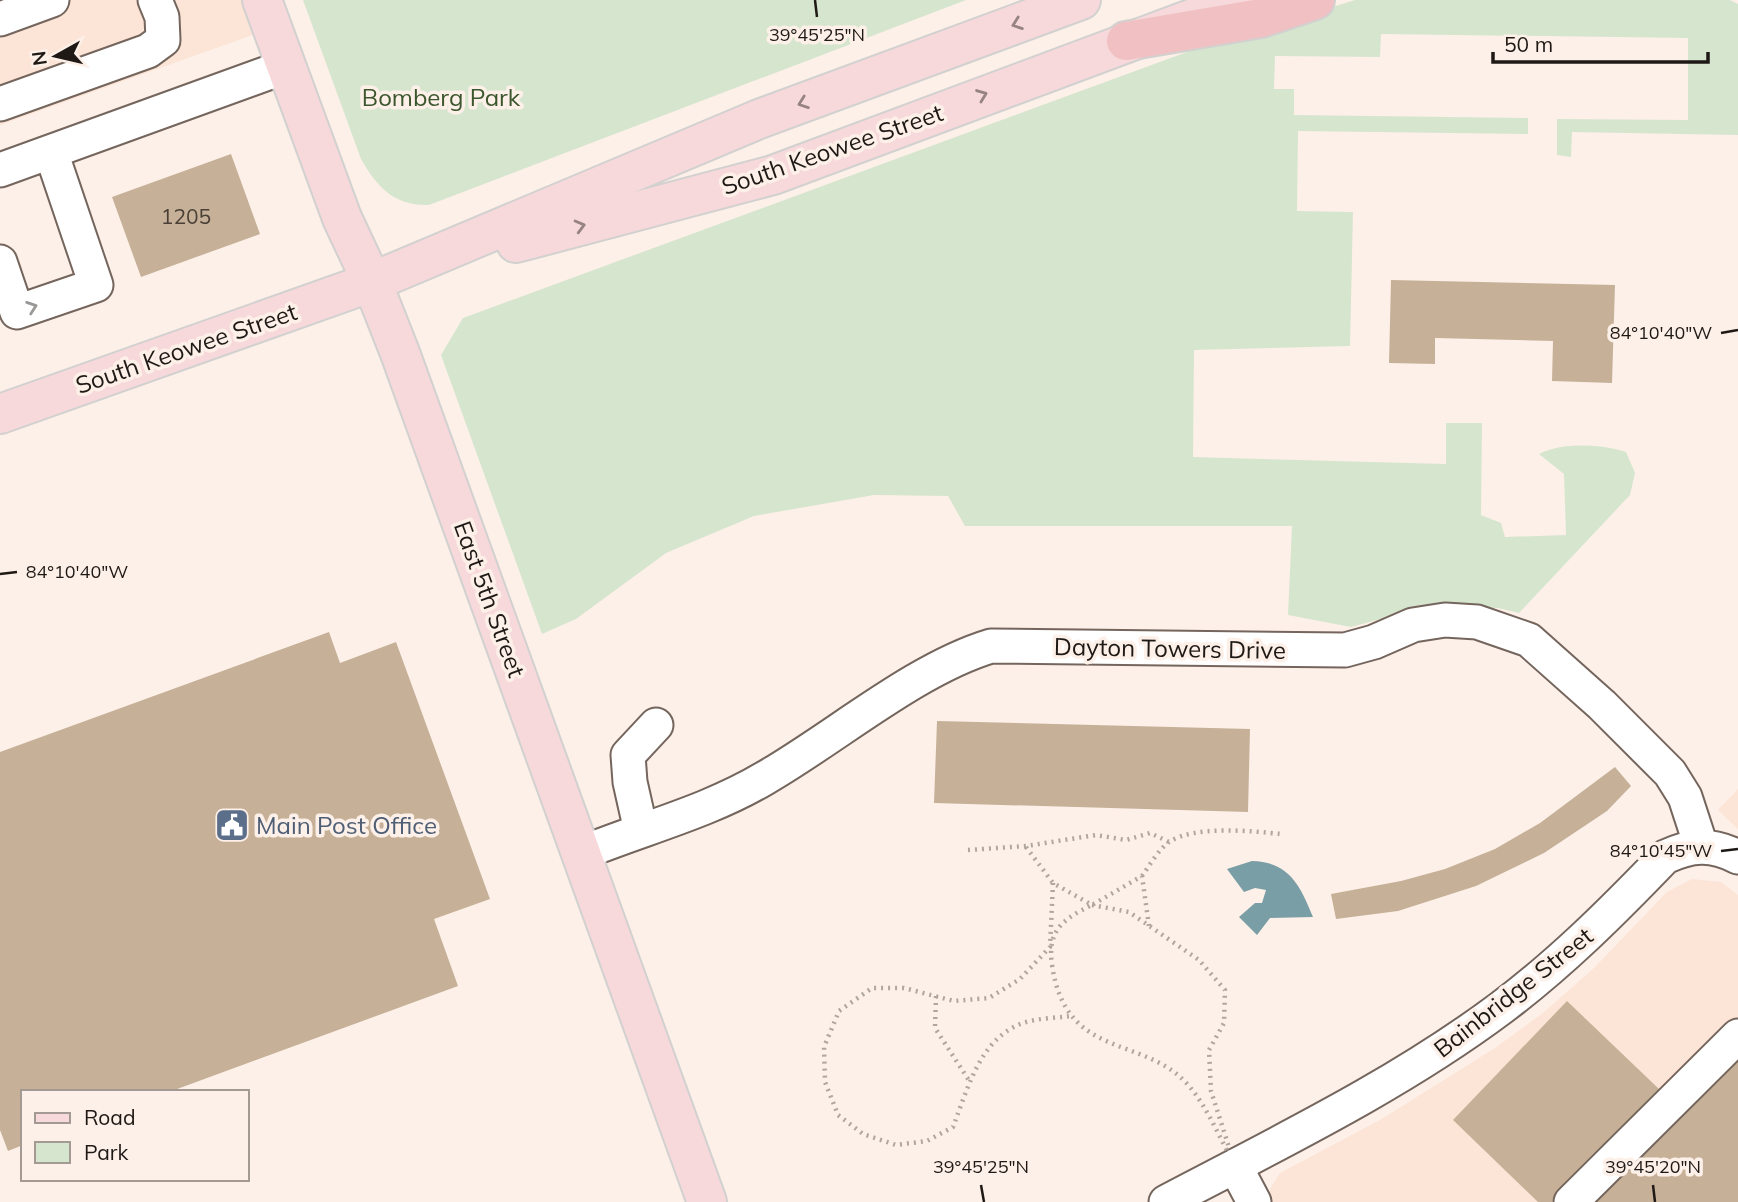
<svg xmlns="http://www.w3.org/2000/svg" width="1738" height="1202" font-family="Mulish,sans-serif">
<rect width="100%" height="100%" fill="#fdf0e8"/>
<path fill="#fce4d6" d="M 0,0 L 262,0 L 272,28 L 0,125 Z
M 1738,789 L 1738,829 L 1718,810 Z
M 1692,879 L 1721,882 L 1738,895 L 1738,1202 L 1271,1202 L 1270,1189 L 1280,1173 L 1380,1120 L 1495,1048 L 1543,1013 L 1594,968 L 1667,892 Z"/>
<path fill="#d6e5ce" d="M 303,0 L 966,0 L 429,205 C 394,206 377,187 361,159 Z
M 1355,0 L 1730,0 L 1738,4 L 1738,135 L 1572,132 L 1571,157 L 1557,155 L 1557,119 L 1688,120 L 1688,38 L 1381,34 L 1380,57 L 1275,56 L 1274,89 L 1294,89 L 1294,115 L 1528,118 L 1528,134 L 1298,131 L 1297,211 L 1353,212 L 1350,346 L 1194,350 L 1193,457 L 1446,464 L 1446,423 L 1482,423 L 1481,515 L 1501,523 L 1505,537 L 1566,535 L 1564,474 L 1539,454 C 1561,442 1602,444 1626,452 L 1635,473 L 1630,495 L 1519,613 L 1498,608 L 1428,606 L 1351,627 L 1288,615 L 1292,526 L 965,526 L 948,496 L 874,495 L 754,516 L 666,553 L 576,619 L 542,634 L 441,355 L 463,318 L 1187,52 Z"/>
<path fill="#799ea5" d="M 1252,861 C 1289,862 1300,885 1313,917 L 1270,918 L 1257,935 L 1239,917 L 1255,903 L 1262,903 L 1266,890 L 1255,888 L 1244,892 L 1227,869 Z"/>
<path fill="#c6b198" d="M 231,154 L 260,234 L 141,277 L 112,197 Z
M 1391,280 L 1615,285 L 1612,383 L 1552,381 L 1553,341 L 1435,338 L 1435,364 L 1389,363 Z
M 329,632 L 340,663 L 396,642 L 490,899 L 434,919 L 458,986 L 169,1092 L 23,1092 L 23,1145 L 8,1151 L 0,1130 L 0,752 Z
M 937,721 L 1250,729 L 1248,812 L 934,803 Z
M 1615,767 L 1631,786 L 1607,811 L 1544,853 L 1476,886 L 1398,911 L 1336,919 L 1331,894 L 1401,881 L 1445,869 L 1495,849 L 1540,823 Z
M 1567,1001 L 1659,1089 L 1552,1202 L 1538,1202 L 1453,1120 Z
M 1738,1041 L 1738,1202 L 1581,1202 Z"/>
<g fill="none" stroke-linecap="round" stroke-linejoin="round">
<g stroke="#74655d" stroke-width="37">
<path id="minor" d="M 0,19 L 52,0
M 0,104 L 148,51 L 163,40 L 162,17 L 155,0
M 0,170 L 287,66
M 0,262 L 17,312 L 96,285 L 51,152
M 641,831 L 630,782 L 628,755 L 656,725
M 582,853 C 643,828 708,812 765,778 C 836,737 915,669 991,646 L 1345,650 L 1374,642 L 1413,625 L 1445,620 L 1477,622 L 1529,640 L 1602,705 L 1670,773 L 1685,797 L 1701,846
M 1235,1166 L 1254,1202
M 1166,1202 C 1280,1142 1398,1085 1501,1008 C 1561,963 1613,911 1665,857 C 1691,845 1711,843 1738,857
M 1571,1202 L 1738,1036"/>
</g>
<g stroke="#d2d1d0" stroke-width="42">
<path id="major" d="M 262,0 L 342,218 L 372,282 L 400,353 L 707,1202
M 516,243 L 773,175 L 1242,0
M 0,414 L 372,282 L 759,119 L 1081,0"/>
</g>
<g stroke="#d2d1d0" stroke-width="42">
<path id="highway" d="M 1126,41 L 1261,18 L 1315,0"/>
</g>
<path stroke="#b0a6a0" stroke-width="4.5" stroke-dasharray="2 5" stroke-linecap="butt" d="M 1026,847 L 1053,883 L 1092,905 L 1142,876 L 1149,926
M 968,850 L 1026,846 L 1096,835 L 1126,840 L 1150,833 L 1169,842
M 1142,876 C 1149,866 1159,849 1169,842 C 1195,825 1252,831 1281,834
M 1053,883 L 1050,947 L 1020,979 L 989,998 L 954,1001 L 904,988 L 872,988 L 839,1011 L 824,1047 L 825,1082 L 838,1115 L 863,1134 L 896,1145 L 927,1141 L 953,1127 C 968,1088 980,1038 1023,1023 C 1038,1018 1056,1018 1071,1016
M 1092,905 L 1129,912 L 1199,960 L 1225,990 L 1224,1023 L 1209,1050 L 1211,1091 L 1235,1166 C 1221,1141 1208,1108 1189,1086 C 1145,1034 1066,1062 1052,965 C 1047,930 1063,919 1092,905 Z
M 936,996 L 935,1028 L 970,1082"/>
<use href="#minor" stroke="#fff" stroke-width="33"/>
<use href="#major" stroke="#f7d9db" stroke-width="38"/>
<use href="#highway" stroke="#f1c0c3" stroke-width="38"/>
</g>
<defs><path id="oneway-chevron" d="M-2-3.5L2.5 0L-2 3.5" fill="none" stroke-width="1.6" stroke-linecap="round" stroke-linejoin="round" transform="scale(1.75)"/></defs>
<g stroke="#968382">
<use href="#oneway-chevron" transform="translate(1017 24) rotate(160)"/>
<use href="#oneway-chevron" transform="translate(982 95) rotate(-21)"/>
<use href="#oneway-chevron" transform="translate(803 103) rotate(160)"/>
<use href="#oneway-chevron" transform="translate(580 226) rotate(-15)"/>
</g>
<use stroke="#9a9896" href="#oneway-chevron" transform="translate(32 307) rotate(-19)"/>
<path fill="none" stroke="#1f1916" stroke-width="2.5" d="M 815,0 L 817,17M 1721,333 L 1738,330M 0,574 L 17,572M 1721,851 L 1738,849M 981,1185 L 984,1202M 1653,1185 L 1655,1202"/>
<defs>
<g id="civic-square" transform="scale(1.75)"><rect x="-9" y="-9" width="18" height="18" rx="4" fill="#5c6f8a" stroke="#fdf0e8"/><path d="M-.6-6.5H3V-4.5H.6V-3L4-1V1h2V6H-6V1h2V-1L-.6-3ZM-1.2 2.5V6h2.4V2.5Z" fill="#fff"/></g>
</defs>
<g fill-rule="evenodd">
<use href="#civic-square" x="232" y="825"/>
</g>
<g text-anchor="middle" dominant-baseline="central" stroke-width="7" stroke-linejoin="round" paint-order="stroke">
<g font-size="21" fill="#493f36">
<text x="186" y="216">1205</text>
</g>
<g font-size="24" fill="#3b562d" stroke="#fdf0e8">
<text x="441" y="97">Bomberg Park</text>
</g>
<g font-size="24" fill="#1f1916" stroke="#fdf0e8">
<text transform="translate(832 149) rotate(-19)">South Keowee Street</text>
<text transform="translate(186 348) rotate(-19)">South Keowee Street</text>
<text transform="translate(490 599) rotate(70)">East 5th Street</text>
<text transform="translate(1170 648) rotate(1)">Dayton Towers Drive</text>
<text transform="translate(1513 992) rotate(-38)">Bainbridge Street</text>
</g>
<g font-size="24" fill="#4e5e75" stroke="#fdf0e8" text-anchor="start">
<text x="256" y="825">Main Post Office</text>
</g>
</g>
<g font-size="18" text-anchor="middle" fill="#1f1916" stroke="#fdf0e8" stroke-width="7" stroke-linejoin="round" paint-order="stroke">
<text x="817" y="41">39°45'25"N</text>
<text x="1661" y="339">84°10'40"W</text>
<text x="77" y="578">84°10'40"W</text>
<text x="1661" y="857">84°10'45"W</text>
<text x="981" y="1173">39°45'25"N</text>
<text x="1653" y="1173">39°45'20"N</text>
</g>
<rect x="21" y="1090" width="228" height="91" fill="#fdf0e8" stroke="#a49a94" stroke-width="2"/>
<rect x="35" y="1113" width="35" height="10" fill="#f7d9db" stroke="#a49a94" stroke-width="2"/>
<text x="84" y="1125" font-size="21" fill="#1f1916">Road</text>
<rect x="35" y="1142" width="35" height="21" fill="#d6e5ce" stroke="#a49a94" stroke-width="2"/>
<text x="84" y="1160" font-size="21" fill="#1f1916">Park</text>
<g transform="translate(56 56) rotate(262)" stroke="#fdf0e8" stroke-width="5" paint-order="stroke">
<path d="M0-5L12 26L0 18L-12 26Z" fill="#1f1916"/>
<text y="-10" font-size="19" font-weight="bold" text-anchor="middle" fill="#1f1916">N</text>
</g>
<path d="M1493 52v10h215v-10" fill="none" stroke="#1f1916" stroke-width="3.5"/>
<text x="1504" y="52" font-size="21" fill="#1f1916" stroke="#fdf0e8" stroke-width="5" paint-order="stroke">50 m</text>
</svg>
